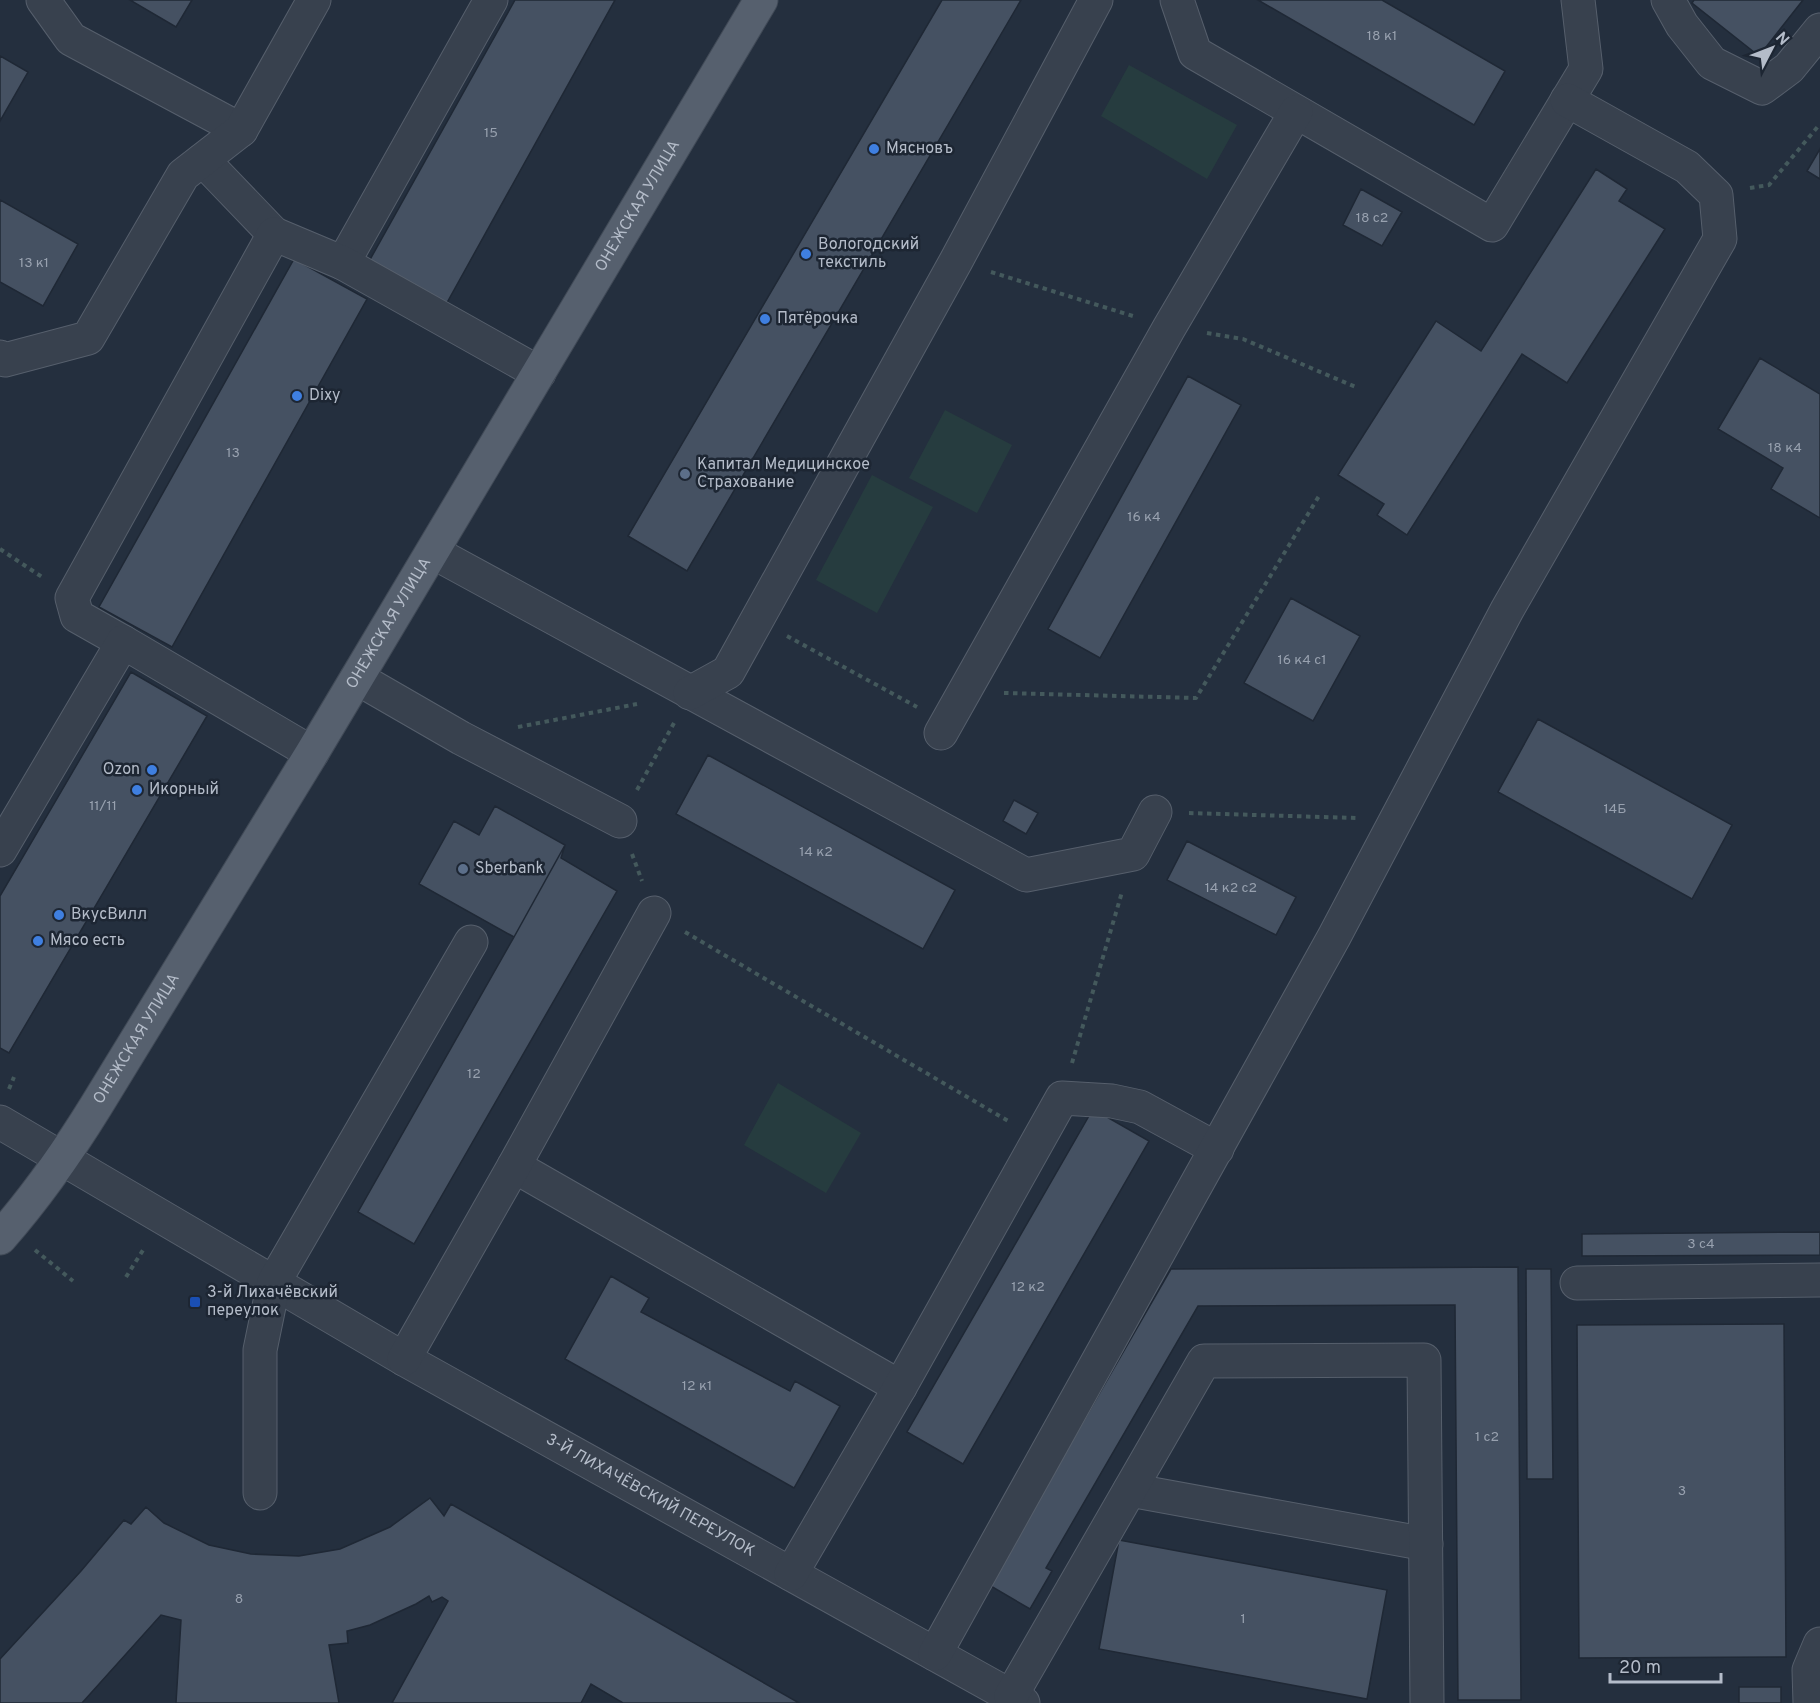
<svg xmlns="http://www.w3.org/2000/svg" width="1820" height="1703" font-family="Overpass,sans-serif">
<rect width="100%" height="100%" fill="#242f3e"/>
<path fill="#263c3f" d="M 1129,65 L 1237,125 L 1207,179 L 1101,116 Z
M 945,410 L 1012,445 L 977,513 L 909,478 Z
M 872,475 L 933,507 L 877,613 L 816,580 Z
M 778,1083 L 861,1133 L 826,1193 L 744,1145 Z"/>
<path fill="#455162" stroke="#1f2835" stroke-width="1.5" d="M 130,0 L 192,0 L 176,27 Z
M 515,0 L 615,0 L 444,308 L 367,265 Z
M 942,0 L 1021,0 L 687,571 L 628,536 Z
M 1258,0 L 1382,0 L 1505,71 L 1474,125 Z
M 1694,0 L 1803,0 L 1759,56 L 1692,3 Z
M 0,56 L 28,72 L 0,121 Z
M 1820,149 L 1820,179 L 1807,171 Z
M 1596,169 L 1627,189 L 1619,201 L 1665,229 L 1567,383 L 1522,354 L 1407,535 L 1377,515 L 1384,504 L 1338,475 L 1436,321 L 1481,351 Z
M 1361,189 L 1402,212 L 1382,246 L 1343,225 Z
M 0,200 L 78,244 L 43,306 L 0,282 Z
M 294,259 L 367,299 L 172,647 L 99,607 Z
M 1760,358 L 1820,394 L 1820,518 L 1771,489 L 1783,468 L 1718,429 Z
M 1188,376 L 1241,405 L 1100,658 L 1048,629 Z
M 1291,598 L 1360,636 L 1313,721 L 1244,683 Z
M 131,672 L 207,716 L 9,1053 L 0,1048 L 0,896 Z
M 1538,719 L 1732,825 L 1692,899 L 1498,792 Z
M 708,755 L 955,890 L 923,949 L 676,814 Z
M 1014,800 L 1038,813 L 1026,834 L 1003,821 Z
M 495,806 L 565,845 L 514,937 L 419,884 L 454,821 L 479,835 Z
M 495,806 L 565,845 L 561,858 L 617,891 L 414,1244 L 358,1212 L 514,937 L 419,884 L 454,821 L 479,835 Z
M 1187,841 L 1296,897 L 1276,935 L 1167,880 Z
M 1093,1109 L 1149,1141 L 963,1464 L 907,1432 Z
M 1820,1232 L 1820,1255 L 1582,1256 L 1582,1234 Z
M 1518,1267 L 1521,1700 L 1458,1700 L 1455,1305 L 1198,1306 L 1046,1568 L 1052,1571 L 1030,1609 L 989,1585 L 1171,1269 Z
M 1526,1269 L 1551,1269 L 1553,1479 L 1527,1479 Z
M 611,1276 L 649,1298 L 641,1312 L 790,1391 L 795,1381 L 840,1406 L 794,1488 L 565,1359 Z
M 1784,1324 L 1786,1657 L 1579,1658 L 1577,1325 Z
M 430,1498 L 444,1516 L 451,1504 L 799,1703 L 623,1703 L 591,1684 L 581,1703 L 392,1703 L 448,1601 L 442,1597 L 432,1602 L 429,1596 L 416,1604 L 370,1625 L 347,1631 L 348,1643 L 329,1645 L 339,1703 L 176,1703 L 181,1620 L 161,1615 L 82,1703 L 0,1703 L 0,1659 L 81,1571 L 124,1520 L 131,1524 L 146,1507 L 164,1523 L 209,1545 L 251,1554 L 299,1556 L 340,1549 L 390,1527 Z
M 1119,1540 L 1387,1590 L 1367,1699 L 1099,1649 Z
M 1739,1687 L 1781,1687 L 1781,1703 L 1739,1703 Z"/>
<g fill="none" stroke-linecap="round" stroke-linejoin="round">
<g stroke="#565f6c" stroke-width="35">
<g id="minor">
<path d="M 43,0 L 71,39 L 241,130"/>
<path d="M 1177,0 L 1195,53 L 1492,225 L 1586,69 L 1578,0"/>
<path d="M 1668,0 L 1682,25 L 1712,63 L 1762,88 L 1789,68 L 1820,30"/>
<path d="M 203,160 L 274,234"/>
<path d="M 343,263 L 491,0"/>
<path d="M 0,357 L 5,360 L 88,338 L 183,175 L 241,130 L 314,0"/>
<path d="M 433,552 L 1026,875 L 1133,854 L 1155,812"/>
<path d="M 123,642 L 77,616 L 72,598 L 274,234 L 343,263 L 539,373"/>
<path d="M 357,678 L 461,738 L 620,821"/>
<path d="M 690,693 L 728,672 L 956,261 L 1096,0"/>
<path d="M 941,733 L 1169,328 L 1296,112"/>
<path d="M 0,850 L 123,642 L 312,753"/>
<path id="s1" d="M 0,1122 L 404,1359 L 1023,1703"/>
<path d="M 514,1166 L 900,1387"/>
<path d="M 1577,1283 L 1820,1280"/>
<path d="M 404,1359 L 514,1166 L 654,913"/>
<path d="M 1130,1490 L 1426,1544"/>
<path d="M 260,1493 L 260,1350 L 274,1282 L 471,942"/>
<path d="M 791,1574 L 900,1387 L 1062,1098 L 1112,1101 L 1140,1107 L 1217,1149"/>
<path d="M 935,1654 L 1334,937 L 1507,610 L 1720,239 L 1716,195 L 1687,167 L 1567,100"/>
<path d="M 1011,1696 L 1204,1361 L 1424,1360 L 1427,1703"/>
<path d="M 1810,1703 L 1809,1670 L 1820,1644"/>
</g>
</g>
<g stroke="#414a57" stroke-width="35">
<g id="major">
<path id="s2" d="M 0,1238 C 36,1197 67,1153 96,1106 L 312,753 L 761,0"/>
</g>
</g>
<path stroke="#44595c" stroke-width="4" stroke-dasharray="4.5 4.5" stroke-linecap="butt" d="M 1750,188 L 1769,185 L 1820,124
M 991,272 L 1136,317
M 1207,333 L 1243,339 L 1358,388
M 0,549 L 42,577
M 787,636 L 917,707
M 1004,693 L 1196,698 L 1319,496
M 518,727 L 637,704
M 637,790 L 674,723
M 1189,813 L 1356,818
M 632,854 L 642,881
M 685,932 L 1010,1122
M 1072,1063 L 1122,892
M 9,1089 L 14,1077
M 35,1250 L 73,1281
M 126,1277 L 145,1247"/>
<use href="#minor" stroke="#38414e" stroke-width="33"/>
<use href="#major" stroke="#56606e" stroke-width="33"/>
</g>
<g fill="#3f7fe0" stroke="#1d2633" stroke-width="2">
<circle cx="874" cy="149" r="6"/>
<circle cx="806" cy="254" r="6"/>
<circle cx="765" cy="319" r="6"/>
<circle cx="297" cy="396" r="6"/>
<circle cx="152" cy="770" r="6"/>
<circle cx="137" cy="790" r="6"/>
<circle cx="59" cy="915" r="6"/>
<circle cx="38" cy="941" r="6"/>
</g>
<g fill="#5c6f8a" stroke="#1d2633" stroke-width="2">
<circle cx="685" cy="474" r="6"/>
<circle cx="463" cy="869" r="6"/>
</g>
<rect fill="#1a4fb4" stroke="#1d2633" stroke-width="2" x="189" y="1296" width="12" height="12" rx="3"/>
<g text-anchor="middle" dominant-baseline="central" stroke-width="5" stroke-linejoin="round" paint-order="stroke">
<g font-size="14" fill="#98a1af">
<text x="1382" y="36">18 к1</text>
<text x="491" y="133">15</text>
<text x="1372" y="218">18 с2</text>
<text x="34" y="263">13 к1</text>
<text x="1785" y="448">18 к4</text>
<text x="233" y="453">13</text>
<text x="1144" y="517">16 к4</text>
<text x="1302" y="660">16 к4 с1</text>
<text x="103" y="806">11/11</text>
<text x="1615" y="809">14Б</text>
<text x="816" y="852">14 к2</text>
<text x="1231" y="888">14 к2 с2</text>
<text x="474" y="1074">12</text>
<text x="1701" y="1244">3 с4</text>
<text x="1028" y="1287">12 к2</text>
<text x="697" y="1386">12 к1</text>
<text x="1487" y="1437">1 с2</text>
<text x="1682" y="1491">3</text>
<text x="239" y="1599">8</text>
<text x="1243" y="1619">1</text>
</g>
<g font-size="16" fill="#b4bcc9" stroke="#1d2633" text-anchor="start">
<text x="886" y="149">Мясновъ</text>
<text x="818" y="245">Вологодский<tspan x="818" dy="18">текстиль</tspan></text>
<text x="777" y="319">Пятёрочка</text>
<text x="309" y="396">Dixy</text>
<text x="697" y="465">Капитал Медицинское<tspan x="697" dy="18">Страхование</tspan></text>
<text x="140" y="770" text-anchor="end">Ozon</text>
<text x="149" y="790">Икорный</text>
<text x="475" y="869">Sberbank</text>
<text x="71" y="915">ВкусВилл</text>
<text x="50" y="941">Мясо есть</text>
<text x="207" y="1293">3-й Лихачёвский<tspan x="207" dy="18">переулок</tspan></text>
</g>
<g font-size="16" fill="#b4bcc9" stroke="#1d2633">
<text stroke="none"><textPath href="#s2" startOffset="1214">ОНЕЖСКАЯ УЛИЦА</textPath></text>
<text stroke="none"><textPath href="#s2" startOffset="728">ОНЕЖСКАЯ УЛИЦА</textPath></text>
<text stroke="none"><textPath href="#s2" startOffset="242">ОНЕЖСКАЯ УЛИЦА</textPath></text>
<text stroke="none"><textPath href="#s1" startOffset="750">3-Й ЛИХАЧЁВСКИЙ ПЕРЕУЛОК</textPath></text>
</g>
</g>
<g transform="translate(1772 48) rotate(48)" stroke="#1d2633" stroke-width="4.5" paint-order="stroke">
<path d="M0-4.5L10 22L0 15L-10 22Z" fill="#b4bcc9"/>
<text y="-9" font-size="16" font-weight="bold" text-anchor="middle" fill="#b4bcc9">N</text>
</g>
<path d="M1610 1673v9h111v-9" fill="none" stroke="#b4bcc9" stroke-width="3"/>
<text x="1619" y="1673" font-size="18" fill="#b4bcc9" stroke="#1d2633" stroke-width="4.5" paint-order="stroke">20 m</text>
</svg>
